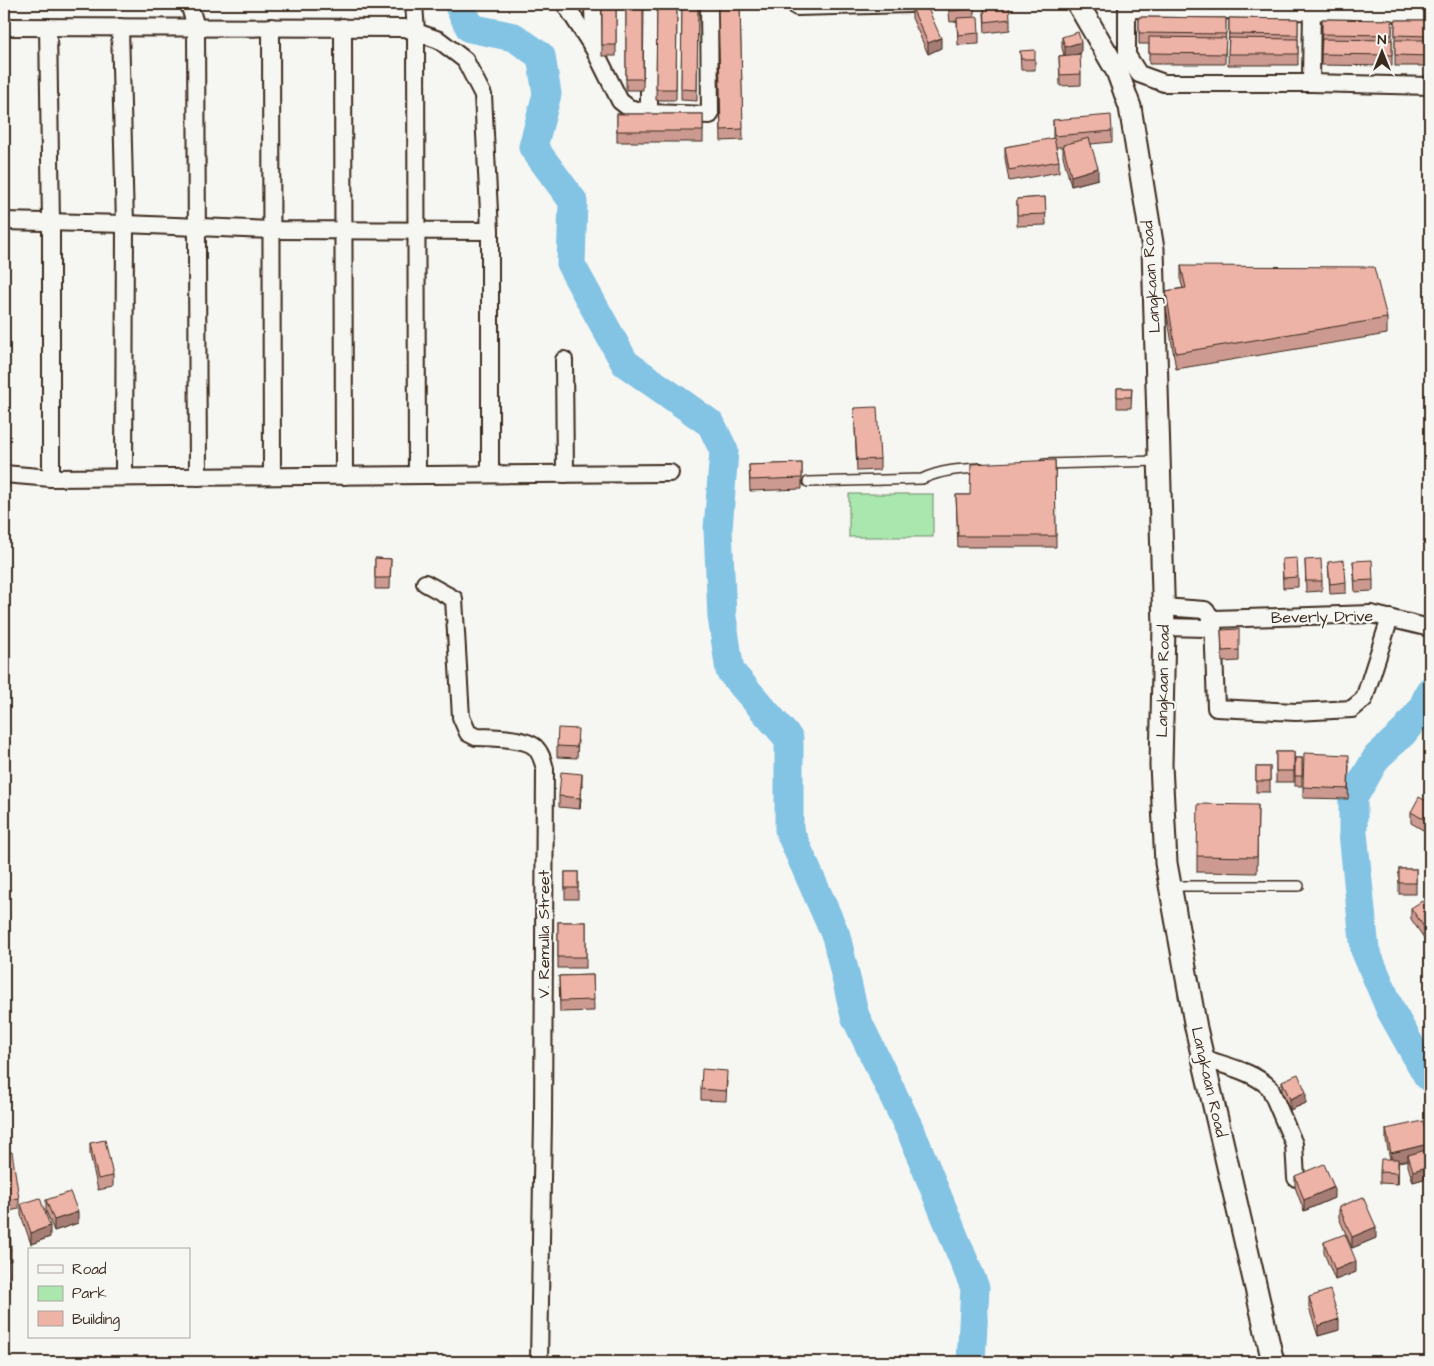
<svg xmlns="http://www.w3.org/2000/svg" width="1434" height="1366" font-family="'Architects Daughter',sans-serif">
<style>
.green{fill:#a9e7ae;stroke:#728866}
.lines{fill:none;stroke-linecap:round;stroke-linejoin:round}
.river{stroke:#83c3e4;stroke-width:29}
.service-casing{stroke:#3b2a1e;stroke-width:12}
.minor-casing{stroke:#3b2a1e;stroke-width:20}
.tertiary-casing{stroke:#3b2a1e;stroke-width:25}
.service{stroke:#f6f6f2;stroke-width:9}
.minor{stroke:#f6f6f2;stroke-width:16}
.tertiary{stroke:#f6f6f2;stroke-width:21}
.wall{fill:#cc9a90;stroke:#3b2a1e}
.shaded-wall{fill:#a67d75;stroke:#3b2a1e}
.building{fill:#edb3a7;stroke:#3b2a1e}
.labels{text-anchor:middle;dominant-baseline:central;stroke-width:4.5;stroke-linejoin:round;paint-order:stroke}
.street-label{font-size:16px;fill:#3b2a1e;stroke:#f6f6f2}
</style>
<rect width="100%" height="100%" fill="#f6f6f2"/>
<filter id="ink" filterUnits="userSpaceOnUse"><feTurbulence type="fractalNoise" baseFrequency=".02" numOctaves="2"/><feDisplacementMap in="SourceGraphic" scale="10" xChannelSelector="R" yChannelSelector="G"/><feConvolveMatrix kernelMatrix="1 2 1 2 8 2 1 2 1" color-interpolation-filters="sRGB"/></filter>
<g filter="url(#ink)">
<rect class="green" x="849" y="494" width="84" height="43"/>
<g class="lines">
<g class="river">
<polyline points="458,4 470,28 514,37 541,56 547,94 533,147 573,201 571,265 625,363 711,424 724,451 718,529 722,617 730,671 789,739 789,830 836,936 855,1016 912,1134 975,1288 971,1362"/>
<polyline points="1430,691 1422,709 1403,733 1377,757 1353,798 1353,833 1365,950 1391,1011 1427,1075 1430,1078"/>
</g>
<g class="service-casing">
<g id="service">
<polyline points="1044,464 1159,461"/>
<path d="M808 482 922 479C941 470 960 469 981 468"/>
<polyline points="1170,886 1299,886"/>
</g>
</g>
<g class="minor-casing">
<g id="minor">
<polyline points="189,4 196,27 198,477"/>
<polyline points="414,4 416,32 417,475"/>
<polyline points="565,4 594,49 620,101 629,108 649,113 710,115 709,4"/>
<polyline points="593,4 594,49"/>
<polyline points="649,4 649,113"/>
<polyline points="1127,4 1127,55 1139,74 1164,83 1311,83 1430,86"/>
<polyline points="797,7 910,4"/>
<polyline points="1127,9 1430,13"/>
<polyline points="4,27 405,28 439,40 465,60 483,95 490,231 490,474"/>
<polyline points="48,27 51,222 51,478"/>
<polyline points="120,27 125,224 124,477"/>
<polyline points="271,27 272,476"/>
<polyline points="343,27 344,476"/>
<polyline points="1311,83 1312,4"/>
<polyline points="4,221 125,224 271,230 490,231"/>
<polyline points="564,360 565,474"/>
<polyline points="4,474 51,478 670,473"/>
<path d="M425 583 454 599 461 717 468 733 476 737C489 737 525 738 535 747 541 753 543 761 545 769L543 1119 539 1362"/>
<polyline points="1163,607 1205,610 1213,619"/>
<polyline points="1213,619 1216,708 1296,712 1352,709 1364,699 1390,618"/>
<polyline points="1213,619 1371,614 1430,628"/>
<polyline points="1164,627 1206,628 1213,619"/>
<path d="M1203 1058C1225 1066 1253 1071 1270 1088L1294 1144 1296 1178"/>
</g>
</g>
<g class="tertiary-casing">
<polyline id="tertiary" points="1078,4 1117,71 1130,107 1153,249 1164,627 1161,765 1166,863 1196,1028 1273,1362"/>
</g>
<use href="#service" class="service"/>
<use href="#minor" class="minor"/>
<use href="#tertiary" class="tertiary"/>
</g>
<g class="wall">
<rect x="602" y="4" width="14" height="52"/>
<polygon points="626,4 644,4 643,90 626,90"/>
<polygon points="657,4 677,4 676,100 656,100"/>
<polygon points="682,4 698,4 697,101 681,100"/>
<polygon points="718,4 740,4 743,140 721,141"/>
<polygon points="793,4 819,4 793,5"/>
<polygon points="948,4 974,4 974,17 979,33 979,44 958,45 957,21 950,22"/>
<polygon points="984,4 1010,19 1010,30 985,33 984,14"/>
<polygon points="912,8 941,48 928,54 912,18"/>
<polygon points="1139,17 1226,18 1225,64 1149,64 1149,44 1139,44"/>
<polygon points="1229,18 1298,19 1298,65 1228,65"/>
<polygon points="1322,19 1392,20 1392,66 1321,65"/>
<rect x="1395" y="20" width="35" height="46"/>
<polygon points="1062,37 1081,53 1076,54 1081,74 1081,85 1060,86 1059,56 1064,55 1062,48"/>
<polygon points="1020,51 1035,59 1035,70 1021,70"/>
<rect x="617" y="114" width="86" height="28"/>
<polygon points="1053,120 1112,131 1112,142 1091,144 1098,179 1071,186 1063,156 1063,147 1056,147 1059,161 1059,172 1009,181 1005,158 1005,147 1053,139"/>
<polygon points="1045,197 1046,225 1017,226 1017,199"/>
<polygon points="1181,266 1387,318 1387,334 1176,369 1166,307 1166,291 1183,288 1181,282"/>
<polygon points="1117,388 1132,388 1131,408 1117,408"/>
<polygon points="854,408 880,459 880,470 857,471"/>
<polygon points="1055,460 1056,547 958,547 956,495 970,495"/>
<polygon points="802,463 802,489 750,491 749,465"/>
<polygon points="375,558 391,559 390,589 375,589"/>
<polygon points="1282,559 1298,577 1298,587 1283,588"/>
<polygon points="1305,560 1322,581 1322,591 1306,592"/>
<polygon points="1353,561 1373,580 1373,591 1355,592"/>
<polygon points="1328,562 1346,582 1346,593 1330,594"/>
<polygon points="1221,630 1239,650 1239,661 1222,662"/>
<polygon points="578,740 577,758 557,757 557,746"/>
<rect x="1276" y="752" width="18" height="30"/>
<rect x="1295" y="758" width="7" height="28"/>
<polygon points="1349,765 1348,799 1303,798 1303,787"/>
<rect x="1256" y="767" width="14" height="25"/>
<polygon points="582,785 580,809 559,807 559,796"/>
<polygon points="1430,803 1430,834 1411,823 1411,812"/>
<polygon points="1258,805 1257,873 1197,872 1197,856"/>
<rect x="1399" y="869" width="17" height="25"/>
<rect x="565" y="872" width="13" height="27"/>
<polygon points="1411,908 1430,914 1426,941 1411,919"/>
<rect x="558" y="922" width="28" height="46"/>
<polygon points="593,975 594,1011 560,1012 559,976"/>
<polygon points="727,1081 726,1101 701,1100 701,1089"/>
<polygon points="1282,1081 1306,1103 1290,1110 1282,1092"/>
<polygon points="1386,1129 1428,1150 1430,1149 1430,1177 1413,1182 1408,1166 1408,1160 1398,1162 1398,1184 1380,1183 1380,1172 1390,1159 1386,1140"/>
<polygon points="5,1136 5,1153 19,1198 19,1209 4,1212 4,1137"/>
<polygon points="90,1143 113,1176 113,1187 98,1190 90,1154"/>
<polygon points="1295,1176 1334,1198 1304,1211 1295,1187"/>
<polygon points="46,1200 78,1223 54,1231 46,1211"/>
<polygon points="21,1204 50,1237 31,1244 21,1215"/>
<polygon points="1339,1207 1376,1238 1352,1248 1339,1218"/>
<polygon points="4,1225 11,1250 11,1261 8,1261 9,1286 4,1286"/>
<polygon points="1324,1242 1356,1272 1335,1280 1324,1253"/>
<polygon points="1309,1297 1339,1330 1318,1336 1309,1308"/>
</g>
<g class="shaded-wall">
<polygon points="941,38 941,48 928,54 928,43"/>
<polygon points="1081,42 1081,53 1065,58 1065,47"/>
<polygon points="1098,168 1098,179 1071,186 1071,176"/>
<polygon points="582,774 582,785 580,809 580,798"/>
<polygon points="1430,927 1430,938 1426,941 1426,930"/>
<polygon points="1306,1092 1306,1103 1290,1110 1290,1099"/>
<polygon points="1428,1144 1428,1155 1408,1155 1408,1160 1398,1162 1398,1184 1398,1162 1391,1164 1391,1153"/>
<polygon points="1430,1166 1430,1177 1413,1182 1413,1171"/>
<polygon points="1334,1187 1334,1198 1304,1211 1304,1200"/>
<polygon points="78,1212 78,1223 54,1231 54,1220"/>
<polygon points="50,1226 50,1237 31,1244 31,1233"/>
<polygon points="1376,1227 1376,1238 1352,1248 1352,1237"/>
<polygon points="1356,1261 1356,1272 1335,1280 1335,1270"/>
<polygon points="1339,1319 1339,1330 1318,1336 1318,1326"/>
</g>
<g class="building">
<rect x="602" y="4" width="14" height="41"/>
<rect x="626" y="4" width="17" height="75"/>
<polygon points="657,4 677,4 676,89 656,89"/>
<polygon points="682,4 698,4 697,90 681,89"/>
<polygon points="718,4 740,4 743,129 721,130"/>
<polygon points="920,4 926,4 941,38 928,43 912,8"/>
<polygon points="949,4 974,4 974,9 950,11"/>
<polygon points="984,4 1009,4 1010,19 985,22"/>
<polygon points="978,17 979,33 958,35 957,18"/>
<polygon points="1139,17 1226,18 1226,34 1139,33"/>
<polygon points="1229,18 1298,19 1298,35 1229,34"/>
<polygon points="1322,19 1392,20 1392,35 1322,34"/>
<polygon points="1395,20 1430,20 1430,36 1395,35"/>
<polygon points="1078,32 1081,42 1065,47 1062,37"/>
<polygon points="1149,37 1226,38 1225,54 1149,53"/>
<polygon points="1229,38 1298,39 1298,54 1228,54"/>
<polygon points="1322,39 1392,40 1392,55 1321,54"/>
<polygon points="1395,40 1430,40 1430,56 1395,55"/>
<polygon points="1035,50 1035,59 1021,59 1020,51"/>
<polygon points="1080,54 1081,74 1060,75 1059,56"/>
<rect x="617" y="114" width="86" height="17"/>
<polygon points="1111,115 1112,131 1054,136 1053,120"/>
<polygon points="1054,138 1059,161 1009,170 1005,147"/>
<polygon points="1089,138 1098,168 1071,176 1063,145"/>
<polygon points="1045,197 1046,214 1017,215 1017,199"/>
<polygon points="1181,266 1374,267 1387,318 1176,353 1166,291 1186,288"/>
<polygon points="1117,388 1132,388 1131,397 1117,397"/>
<polygon points="877,407 880,459 857,460 854,408"/>
<polygon points="1055,460 1056,536 958,536 956,495 970,495 971,464"/>
<polygon points="802,463 802,478 750,480 749,465"/>
<polygon points="375,558 391,559 390,578 375,578"/>
<polygon points="1297,558 1298,577 1283,578 1282,559"/>
<polygon points="1321,559 1322,581 1306,581 1305,560"/>
<polygon points="1344,560 1346,582 1330,584 1328,562"/>
<polygon points="1372,560 1373,580 1355,581 1353,561"/>
<polygon points="1239,629 1239,650 1222,651 1221,630"/>
<polygon points="558,728 578,729 577,747 557,746"/>
<rect x="1276" y="752" width="18" height="19"/>
<polygon points="1304,753 1349,755 1348,789 1303,787"/>
<rect x="1295" y="758" width="7" height="18"/>
<rect x="1256" y="767" width="14" height="14"/>
<polygon points="561,772 582,774 580,798 559,796"/>
<polygon points="1419,797 1430,803 1430,823 1411,812"/>
<polygon points="1198,804 1258,805 1257,857 1197,856"/>
<rect x="1399" y="869" width="17" height="14"/>
<rect x="565" y="872" width="13" height="16"/>
<polygon points="1422,901 1430,914 1430,927 1426,930 1411,908"/>
<rect x="558" y="922" width="28" height="35"/>
<polygon points="593,975 594,1000 560,1001 559,976"/>
<polygon points="702,1069 727,1071 726,1091 701,1089"/>
<polygon points="1298,1074 1306,1092 1290,1099 1282,1081"/>
<polygon points="1423,1121 1428,1144 1391,1153 1386,1129"/>
<polygon points="5,1136 5,1148 4,1148 4,1137"/>
<polygon points="105,1140 113,1176 98,1179 90,1143"/>
<polygon points="1430,1149 1430,1166 1413,1171 1408,1155"/>
<polygon points="12,1152 19,1198 4,1201 4,1153"/>
<polygon points="1381,1159 1398,1159 1398,1173 1380,1172"/>
<polygon points="1324,1164 1334,1187 1304,1200 1295,1176"/>
<polygon points="70,1192 78,1212 54,1220 46,1200"/>
<polygon points="1363,1197 1376,1227 1352,1237 1339,1207"/>
<polygon points="40,1198 50,1226 31,1233 21,1204"/>
<polygon points="4,1225 10,1225 11,1250 4,1251"/>
<polygon points="1345,1234 1356,1261 1335,1270 1324,1242"/>
<polygon points="4,1259 8,1259 9,1275 4,1275"/>
<polygon points="1330,1290 1339,1319 1318,1326 1309,1297"/>
<polygon points="791,1356 791,1362 748,1362 748,1357"/>
</g>
</g>
<g class="labels">
<g class="street-label">
<text transform="translate(1151 277) rotate(-94)">Langkaan Road</text>
<text transform="translate(1322 617) rotate(-1)">Beverly Drive</text>
<text transform="translate(1163 681) rotate(-89)">Langkaan Road</text>
<text transform="translate(544 934) rotate(-90)">V. Remulla Street</text>
<text transform="translate(1209 1082) rotate(77)">Langkaan Road</text>
</g>
</g>
<rect width="1434" height="1366" fill="none" stroke="#f6f6f2" stroke-width="20"/>
<rect x="10" y="10" width="1414" height="1346" fill="none" stroke="#3b2a1e" stroke-width="2" filter="url(#ink)"/>
<rect x="28" y="1248" width="162" height="90" fill="#f6f6f2" stroke="#aba49d"/>
<rect x="38" y="1265" width="25" height="8" fill="#f6f6f2" stroke="#aba49d"/>
<text x="72" y="1274" font-size="15" fill="#3b2a1e">Road</text>
<rect x="38" y="1286" width="25" height="15" fill="#a9e7ae" stroke="#aba49d"/>
<text x="72" y="1298" font-size="15" fill="#3b2a1e">Park</text>
<rect x="38" y="1311" width="25" height="15" fill="#edb3a7" stroke="#aba49d"/>
<text x="72" y="1324" font-size="15" fill="#3b2a1e">Building</text>
<g transform="translate(1382 52)" stroke="#f6f6f2" stroke-width="4" paint-order="stroke">
<path d="M0-4L9 19L0 12L-9 19Z" fill="#3b2a1e"/>
<text y="-8" font-size="14" font-weight="bold" text-anchor="middle" fill="#3b2a1e">N</text>
</g>
</svg>
